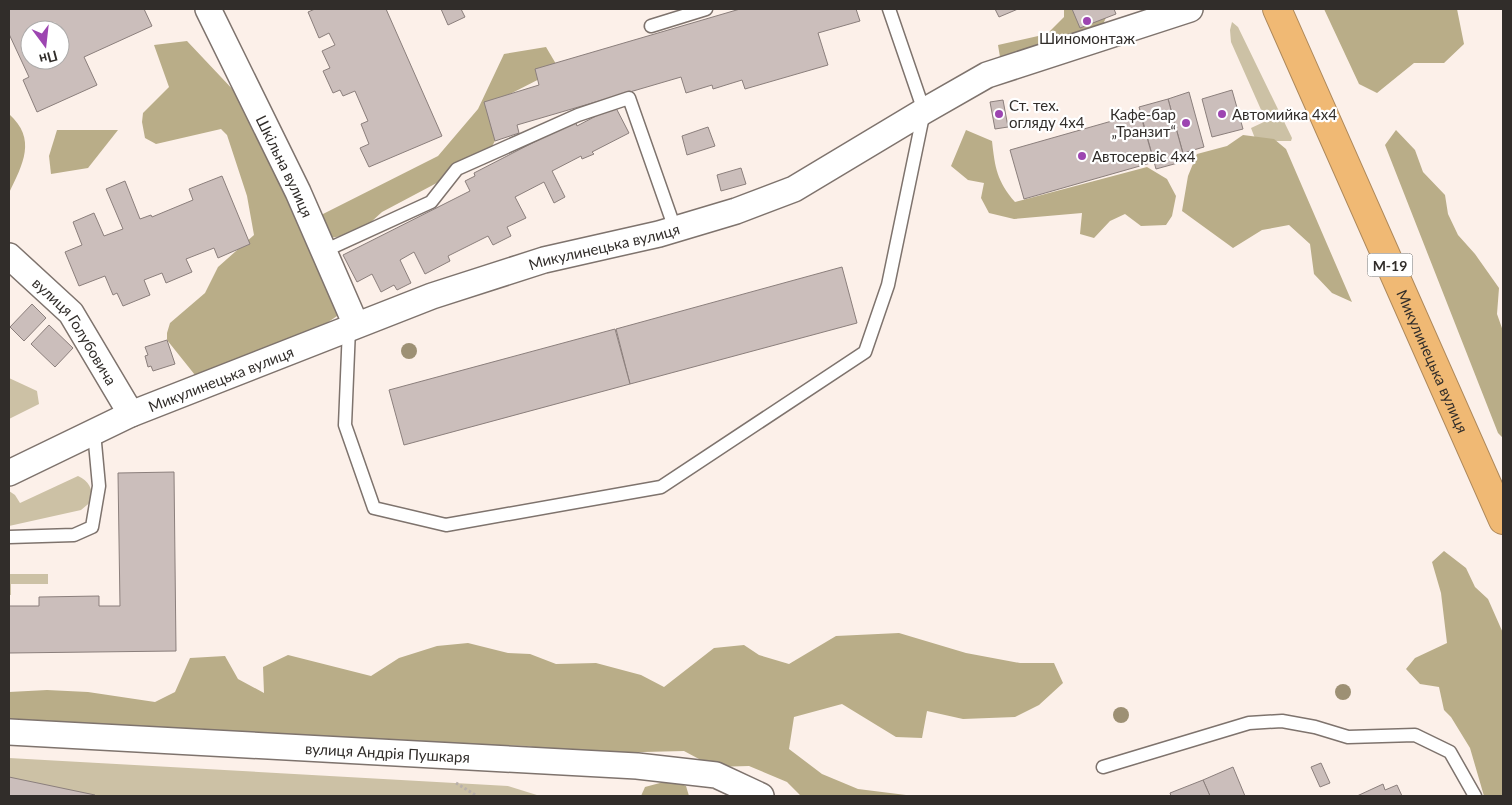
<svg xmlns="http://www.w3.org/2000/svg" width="1512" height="805" font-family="Lato,sans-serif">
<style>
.green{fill:#ccc1a5}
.forest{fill:#b9ad88}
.building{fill:#cbbebb;stroke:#8b7f7c;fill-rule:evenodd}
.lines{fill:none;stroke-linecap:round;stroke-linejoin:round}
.lane-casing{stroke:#7e736d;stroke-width:15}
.street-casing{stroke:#7e736d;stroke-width:28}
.highway-casing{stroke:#ad885a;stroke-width:30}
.path{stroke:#b9b0aa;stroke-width:3;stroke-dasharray:2.5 2.5;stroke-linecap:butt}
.lane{stroke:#fff;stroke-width:12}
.street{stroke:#fff;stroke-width:25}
.highway{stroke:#f0b974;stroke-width:28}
.tree{fill:#9d9074}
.poi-dot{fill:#9d45b1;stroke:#fff;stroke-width:2}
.labels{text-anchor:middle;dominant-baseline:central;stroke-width:4.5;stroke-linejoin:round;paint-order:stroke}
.shield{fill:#fff;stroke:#6f6c6a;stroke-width:1}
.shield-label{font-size:14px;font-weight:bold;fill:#312d2a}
.poi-label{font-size:15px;fill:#312d2a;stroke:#fff;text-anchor:start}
.street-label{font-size:15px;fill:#312d2a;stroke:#fff}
</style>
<rect width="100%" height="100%" fill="#fcf0e9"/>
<g class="green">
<polygon points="1232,22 1238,27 1292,138 1291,141 1256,141 1251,128 1266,121 1231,42 1230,30"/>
<polygon points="9,378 37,391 39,404 9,419"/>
<path d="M78 476C89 481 92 488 93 500L81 510 9 526V491L15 495 20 503Z"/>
<polygon points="9,574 48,574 48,584 11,584 11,595 9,595"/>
<polygon points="9,758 508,786 540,796 9,796"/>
</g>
<g class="forest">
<polygon points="1064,9 1110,9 1104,22 1100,44 1044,66 1000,57 998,45 1047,34 1064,17"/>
<polygon points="1324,9 1457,9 1464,44 1444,63 1414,63 1377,93 1359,84"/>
<polygon points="187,41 254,112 343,312 312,333 195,375 167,340 167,333 170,323 205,293 218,267 254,235 247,196 227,135 221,129 156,144 145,138 142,122 143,113 169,87 154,45"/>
<polygon points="546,47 559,69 510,94 501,103 495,141 488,153 482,159 382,212 359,233 319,240 321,215 438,156 478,109 504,54"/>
<path d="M9 114C37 139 23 164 9 193Z"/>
<polygon points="57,130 118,130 88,168 51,174 49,156"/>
<path d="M966 130 992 141C995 168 997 181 1015 202L1147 167 1167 179 1176 196 1172 216 1166 225 1141 226 1125 214 1110 221 1094 238 1080 234 1082 213 1014 219 989 213 981 198 984 183 968 180 951 166Z"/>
<polygon points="1396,130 1415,150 1423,172 1445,195 1448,214 1458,235 1475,254 1499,288 1497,314 1503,331 1503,438 1498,433 1385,145"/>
<polygon points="1243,135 1274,139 1286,149 1352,302 1332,293 1314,274 1310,244 1289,225 1262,230 1233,248 1182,211 1188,176 1197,154 1227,146"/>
<polygon points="1444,551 1466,568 1475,587 1488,599 1503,633 1503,796 1484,796 1470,748 1451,717 1444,710 1439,687 1420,684 1406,669 1415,658 1447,643 1441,593 1432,562"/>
<polygon points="899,633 966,653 1020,663 1054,663 1063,683 1039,705 1015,717 963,719 927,711 922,738 896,737 842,704 794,717 789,749 822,774 858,789 914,796 801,796 787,782 749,766 714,767 684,751 562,754 528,746 442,744 9,725 9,692 47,690 88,692 155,702 175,692 190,658 225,656 238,679 264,693 263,667 288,655 371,676 399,658 437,646 468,643 508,653 530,654 556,664 596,663 641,675 664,687 714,648 744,645 759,655 789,664 836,636"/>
<polygon points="671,780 686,786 689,796 641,796 645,787"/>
</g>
<g class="building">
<path d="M9 9H144L152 26 84 57 97 85 37 112 23 80 29 77 9 34ZM30 30H60V60H30Z"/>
<polygon points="315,9 386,9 442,136 369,167 360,148 369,144 361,124 368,121 355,91 343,96 340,90 333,93 323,71 330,68 322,51 335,45 329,33 319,38 308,12"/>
<polygon points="441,9 461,9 465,17 448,25"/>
<polygon points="740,9 856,9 860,21 818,33 828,65 745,89 742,80 713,89 712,85 686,93 681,77 517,125 519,133 495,141 484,102 539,85 535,69"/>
<polygon points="995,9 1018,9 999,17"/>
<polygon points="1072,9 1114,9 1116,14 1080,28"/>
<polygon points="1232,90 1243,129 1212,137 1202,99"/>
<polygon points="1189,92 1204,147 1183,153 1168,99"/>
<polygon points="1168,99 1185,161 1156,169 1139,107"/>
<polygon points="1003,100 1008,127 995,129 990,102"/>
<polygon points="615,106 629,133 592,152 594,154 582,159 581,156 552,171 565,197 554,203 544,182 515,197 526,218 507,227 511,236 493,245 488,236 448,256 450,261 425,274 414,252 400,260 411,283 397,290 394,285 381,292 372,274 357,282 343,255 470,191 465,181 475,176 474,173 575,121 577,126"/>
<polygon points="1140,113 1154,162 1024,199 1010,150"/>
<polygon points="708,127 715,146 687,155 682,136"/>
<polygon points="741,168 746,184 721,191 717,175"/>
<polygon points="222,176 250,244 218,258 214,248 186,259 192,272 166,283 162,273 144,280 150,295 123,306 117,293 113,295 105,276 79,286 65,252 82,245 73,222 94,213 104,236 123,229 106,189 125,181 140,219 151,215 152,217 193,200 189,189"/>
<polygon points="842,267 857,323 630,384 616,329"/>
<polygon points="32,304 46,318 24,341 10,327"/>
<polygon points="49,325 73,348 55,367 31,344"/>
<polygon points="615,329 630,384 404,445 389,390"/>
<polygon points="167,340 175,364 153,371 151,366 148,367 145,356 148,355 145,347"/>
<polygon points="174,472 176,651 9,653 9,606 39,606 39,597 99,596 99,606 120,606 118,473"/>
<polygon points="1321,763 1330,783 1320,787 1311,767"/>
<polygon points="1233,767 1245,796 1210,796 1203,780"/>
<polygon points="9,777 95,795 94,796 9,796"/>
<polygon points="1203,780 1210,796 1171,796 1170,793"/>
<polygon points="1383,784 1385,790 1397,785 1402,796 1357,796"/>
</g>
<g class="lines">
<g class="lane-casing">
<g id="lane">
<polyline points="651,26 706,9"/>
<polyline points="324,251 431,202 457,169 578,115 629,98 675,229"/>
<polyline points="349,328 345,425 374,508 446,525 661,487 865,352 888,285 924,111 889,9"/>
<polyline points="9,537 74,535 92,527 99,486 94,432"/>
<polyline points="1103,767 1249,723 1282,721 1315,727 1348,737 1415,735 1450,752 1475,796"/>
</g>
</g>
<g class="street-casing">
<g id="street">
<path id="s1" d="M208 9 298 192 356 325"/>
<path id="s2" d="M9 256 71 313 131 414"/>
<path id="s3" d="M9 473 131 414 432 296 544 260 659 234 736 211 794 189 924 111 987 75 1190 9"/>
<path id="s4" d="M9 732 637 766 716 775 761 796"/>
</g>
</g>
<g class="highway-casing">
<g id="highway">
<path id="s5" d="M1277 9 1503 520"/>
</g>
</g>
<polyline class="path" points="456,783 477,796"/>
<use href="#lane" class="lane"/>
<use href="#street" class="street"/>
<use href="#highway" class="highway"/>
</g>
<g class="tree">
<circle cx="409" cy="351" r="8"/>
<circle cx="1343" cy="692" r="8"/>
<circle cx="1121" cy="715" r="8"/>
</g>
<g class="poi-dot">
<circle cx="1087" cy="21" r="5"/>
<circle cx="999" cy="114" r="5"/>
<circle cx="1222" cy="114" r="5"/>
<circle cx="1186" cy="123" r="5"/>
<circle cx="1082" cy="156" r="5"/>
</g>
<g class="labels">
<rect class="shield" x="1367.5" y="253.5" width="45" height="23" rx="4"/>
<g class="shield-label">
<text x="1390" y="265">М-19</text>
</g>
<g class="poi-label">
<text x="1087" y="38" text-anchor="middle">Шиномонтаж</text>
<text x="1009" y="105">Ст. тех.<tspan x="1009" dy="17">огляду 4х4</tspan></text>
<text x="1176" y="114" text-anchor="end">Кафе-бар<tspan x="1176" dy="17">„Транзит“</tspan></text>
<text x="1232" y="114">Автомийка 4х4</text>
<text x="1092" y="156">Автосервіс 4х4</text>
</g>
<g class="street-label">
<text stroke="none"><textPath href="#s1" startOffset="175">Шкільна вулиця</textPath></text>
<text stroke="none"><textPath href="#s3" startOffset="638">Микулинецька вулиця</textPath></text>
<text stroke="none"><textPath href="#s2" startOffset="101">вулиця Голубовича</textPath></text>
<text stroke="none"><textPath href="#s5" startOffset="385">Микулинецька вулиця</textPath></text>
<text stroke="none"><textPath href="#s3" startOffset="232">Микулинецька вулиця</textPath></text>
<text stroke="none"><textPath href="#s4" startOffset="379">вулиця Андрія Пушкаря</textPath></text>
</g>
</g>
<rect width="1512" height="805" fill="none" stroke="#312d2a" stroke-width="20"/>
<g transform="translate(45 45) rotate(165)"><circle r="24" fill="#ffffff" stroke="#adabaa"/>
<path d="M0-4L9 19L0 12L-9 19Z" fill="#9d45b1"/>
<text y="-8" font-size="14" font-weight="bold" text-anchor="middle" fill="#312d2a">Пн</text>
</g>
</svg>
